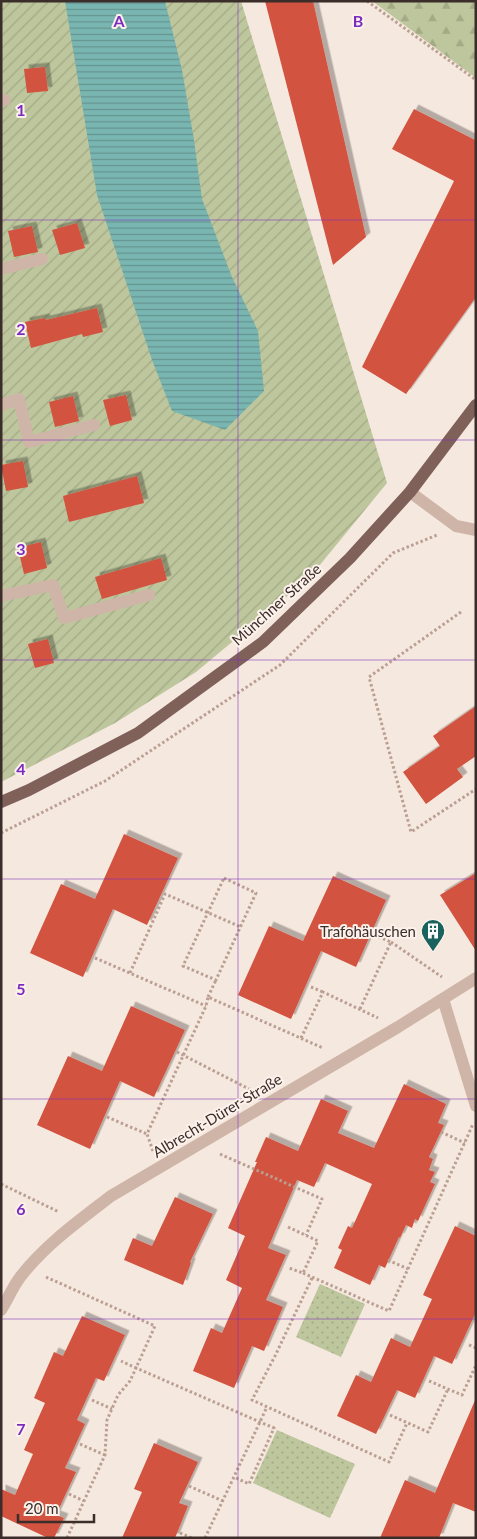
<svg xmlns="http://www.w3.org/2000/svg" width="477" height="1539" font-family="Lato,sans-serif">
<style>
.grass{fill:url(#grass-dots)}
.forest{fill:url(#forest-firs)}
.garden{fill:url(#garden-furrows)}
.water{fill:url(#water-rules)}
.building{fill:#d2523f;filter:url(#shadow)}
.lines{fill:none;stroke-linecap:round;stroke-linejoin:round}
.path{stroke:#bb9f92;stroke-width:3;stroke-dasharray:2.5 2.5;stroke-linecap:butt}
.minor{stroke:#cfb5a8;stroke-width:12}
.major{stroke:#7f6159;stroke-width:12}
.grid{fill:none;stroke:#7b2cbf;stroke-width:1;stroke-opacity:0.55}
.labels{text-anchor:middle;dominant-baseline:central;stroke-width:4;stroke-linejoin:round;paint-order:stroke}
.street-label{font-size:15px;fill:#3b2d29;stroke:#fcf2eb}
.poi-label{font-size:15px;fill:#3b2d29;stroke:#fcf2eb;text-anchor:end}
.grid-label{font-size:16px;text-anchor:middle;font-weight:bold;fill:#7b2cbf;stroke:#fcf2eb;stroke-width:4;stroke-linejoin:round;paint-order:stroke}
</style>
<defs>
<pattern id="grass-dots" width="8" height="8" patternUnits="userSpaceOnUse" patternTransform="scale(1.25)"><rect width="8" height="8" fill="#bdc69c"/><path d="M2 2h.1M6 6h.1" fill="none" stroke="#a3aa86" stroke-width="1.8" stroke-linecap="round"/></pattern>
<pattern id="forest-firs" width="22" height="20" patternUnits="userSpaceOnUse" patternTransform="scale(1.25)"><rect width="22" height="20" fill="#bdc69c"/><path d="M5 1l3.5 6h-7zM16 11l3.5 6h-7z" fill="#a3aa86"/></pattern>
<pattern id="garden-furrows" width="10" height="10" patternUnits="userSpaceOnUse" patternTransform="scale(1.25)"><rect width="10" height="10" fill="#bdc69c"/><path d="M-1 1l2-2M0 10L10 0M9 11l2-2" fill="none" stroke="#a3aa86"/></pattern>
<pattern id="water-rules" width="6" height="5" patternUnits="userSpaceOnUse" patternTransform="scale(1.25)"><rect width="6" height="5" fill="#7ab6b1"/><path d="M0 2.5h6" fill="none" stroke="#659490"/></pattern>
<filter id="shadow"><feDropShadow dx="4.5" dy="-4.5" stdDeviation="0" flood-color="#0004"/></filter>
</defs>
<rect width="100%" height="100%" fill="#f5e8de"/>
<g class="grass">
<polygon points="320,1284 365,1304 341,1357 296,1337"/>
<polygon points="277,1430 355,1464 330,1518 253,1483"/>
</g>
<polygon class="forest" points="372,1 476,1 476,78"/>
<polygon class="garden" points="1,1 241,1 387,483 310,577 196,672 115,723 1,782"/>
<polygon class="water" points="65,1 165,1 182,70 194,140 202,199 232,277 258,331 264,391 225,430 172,411 152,360 97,195"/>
<g class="building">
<polygon points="265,1 313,1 366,237 333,265"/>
<polygon points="45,67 48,91 27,93 24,69"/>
<polygon points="414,109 475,140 476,137 476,297 406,394 362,367 454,181 392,149"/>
<polygon points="77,223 85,248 60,255 52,230"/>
<polygon points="32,226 38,252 14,257 8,231"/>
<polygon points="97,308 103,332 83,337 82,334 31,348 25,322 45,318 46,320"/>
<polygon points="126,395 132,420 110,426 103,400"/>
<polygon points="73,396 79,421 55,427 49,402"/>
<polygon points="23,461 28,487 6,491 1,465"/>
<polygon points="137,476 144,503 69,522 63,496"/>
<polygon points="41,542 47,568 24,574 18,548"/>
<polygon points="161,558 167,580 102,599 95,577"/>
<polygon points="48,639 54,663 35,668 28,644"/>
<polygon points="476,706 476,756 457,769 463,777 426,804 403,772 440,746 433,736"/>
<polygon points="124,834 178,858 147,925 113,909 83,977 30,953 61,884 95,899"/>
<polygon points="476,873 476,951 440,895"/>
<polygon points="333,876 386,900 356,967 321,951 291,1019 238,995 269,926 303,941"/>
<polygon points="131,1006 185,1030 154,1097 120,1081 90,1149 37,1125 68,1056 102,1071"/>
<polygon points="404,1084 446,1104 438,1123 444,1125 429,1157 433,1159 429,1170 435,1172 430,1182 435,1184 418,1221 415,1219 412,1228 406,1225 400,1238 399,1237 385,1268 379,1265 370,1285 334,1268 342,1250 338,1248 348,1226 352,1228 372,1184 325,1163 314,1187 297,1180 268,1248 286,1255 266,1300 283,1307 264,1351 252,1346 234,1388 193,1371 211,1328 222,1333 242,1288 226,1280 245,1236 228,1228 257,1162 255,1162 266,1137 298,1151 321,1099 348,1111 338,1133 374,1148"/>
<polygon points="175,1197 213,1214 190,1262 191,1263 183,1285 124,1260 133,1238 152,1246"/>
<polygon points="455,1226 476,1236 476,1312 452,1364 434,1356 415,1398 397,1390 376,1434 337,1416 356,1375 371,1382 391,1338 410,1347 432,1299 423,1295"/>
<polygon points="82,1316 125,1335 104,1381 96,1378 77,1420 85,1424 65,1468 76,1472 56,1515 64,1518 54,1538 48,1538 1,1516 1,1489 15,1495 33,1454 24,1450 45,1403 34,1398 54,1352 63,1356"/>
<polygon points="476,1398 476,1512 453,1503 439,1538 380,1538 405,1480 435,1493"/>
<polygon points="154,1443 198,1462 179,1503 188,1506 175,1538 122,1538 142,1492 134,1489"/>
</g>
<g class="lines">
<g class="path">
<polyline points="367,1 476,80"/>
<polyline points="461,612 369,677 411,832 476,789"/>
<polyline points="1,833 105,781 280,665 393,553 437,535"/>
<polygon points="224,878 256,893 216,980 183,966"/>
<polyline points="391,942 442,977"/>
<polyline points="95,958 206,1006"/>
<polyline points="130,973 165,894 241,927"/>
<polyline points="311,987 323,992"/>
<polyline points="208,997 216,980"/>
<polyline points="360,1009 391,942 374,935"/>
<polyline points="301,1038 323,992 378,1018"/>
<polyline points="177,1052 251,1090"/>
<polyline points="107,1117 147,1134"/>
<polyline points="441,1132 465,1143"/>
<polyline points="153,1151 147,1134 206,1006 208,997 323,1048"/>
<polyline points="220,1154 322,1199 306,1235"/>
<polyline points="1,1184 59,1212"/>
<polyline points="288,1227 318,1241 303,1273 289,1268"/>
<polyline points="388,1260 408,1269"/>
<polyline points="303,1273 389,1311 473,1124"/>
<polyline points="46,1277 155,1326 136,1368 121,1361"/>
<polyline points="312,1278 275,1356 252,1400 389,1462 407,1423"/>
<polyline points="469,1345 476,1348"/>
<polyline points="429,1381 462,1395 476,1365"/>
<polyline points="92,1400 112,1409"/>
<polyline points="390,1415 428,1432 448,1389"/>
<polyline points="80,1444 105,1455"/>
<polyline points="189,1486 223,1501"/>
<polyline points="69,1494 84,1501"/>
<polyline points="180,1533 192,1538"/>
<polyline points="67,1538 105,1455 107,1420 118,1395 130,1381 136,1368 274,1428 249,1484 234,1477"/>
<polyline points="205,1538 267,1407"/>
</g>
<g class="minor">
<polyline points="1,100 5,100"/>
<polyline points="1,269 42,259"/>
<polyline points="1,405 19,399 29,442 94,425"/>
<polyline points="410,492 456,526 476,530"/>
<polyline points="1,596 53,585 64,618 149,595"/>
<polyline points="443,999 476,1106"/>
<path d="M1 1310C8 1299 13 1286 21 1276 46 1244 80 1220 111 1196L398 1027 476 978"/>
</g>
<polyline class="major" points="1,802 29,790 138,733 263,642 350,558 410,492 476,405"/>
</g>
<path class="grid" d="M238 1V1538M1 220H476M1 440H476M1 660H476M1 879H476M1 1099H476M1 1319H476"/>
<defs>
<g id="building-pin" transform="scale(1.25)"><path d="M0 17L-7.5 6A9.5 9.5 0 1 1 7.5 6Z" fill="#19625e" stroke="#fcf2eb"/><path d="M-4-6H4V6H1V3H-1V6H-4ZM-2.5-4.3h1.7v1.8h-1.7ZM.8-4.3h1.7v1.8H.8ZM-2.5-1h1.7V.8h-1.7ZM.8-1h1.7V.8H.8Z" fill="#fff"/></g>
</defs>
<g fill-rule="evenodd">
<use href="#building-pin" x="433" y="931"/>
</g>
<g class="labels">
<g class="street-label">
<text transform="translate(276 604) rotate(-42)">Münchner Straße</text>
<text transform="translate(217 1115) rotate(-31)">Albrecht-Dürer-Straße</text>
</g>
<g class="poi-label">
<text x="416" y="931">Trafohäuschen</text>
</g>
</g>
<g class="grid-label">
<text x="119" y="27">A</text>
<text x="358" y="27">B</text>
<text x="21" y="116">1</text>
<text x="21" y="335">2</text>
<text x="21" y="555">3</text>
<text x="21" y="775">4</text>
<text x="21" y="995">5</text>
<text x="21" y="1215">6</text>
<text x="21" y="1435">7</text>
</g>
<rect width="477" height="1539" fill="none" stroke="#3b2d29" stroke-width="5"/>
<path d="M18 1514v8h76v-8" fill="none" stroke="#3b2d29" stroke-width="2.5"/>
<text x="25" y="1514" font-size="15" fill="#3b2d29" stroke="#fcf2eb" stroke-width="4" paint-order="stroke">20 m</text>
</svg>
